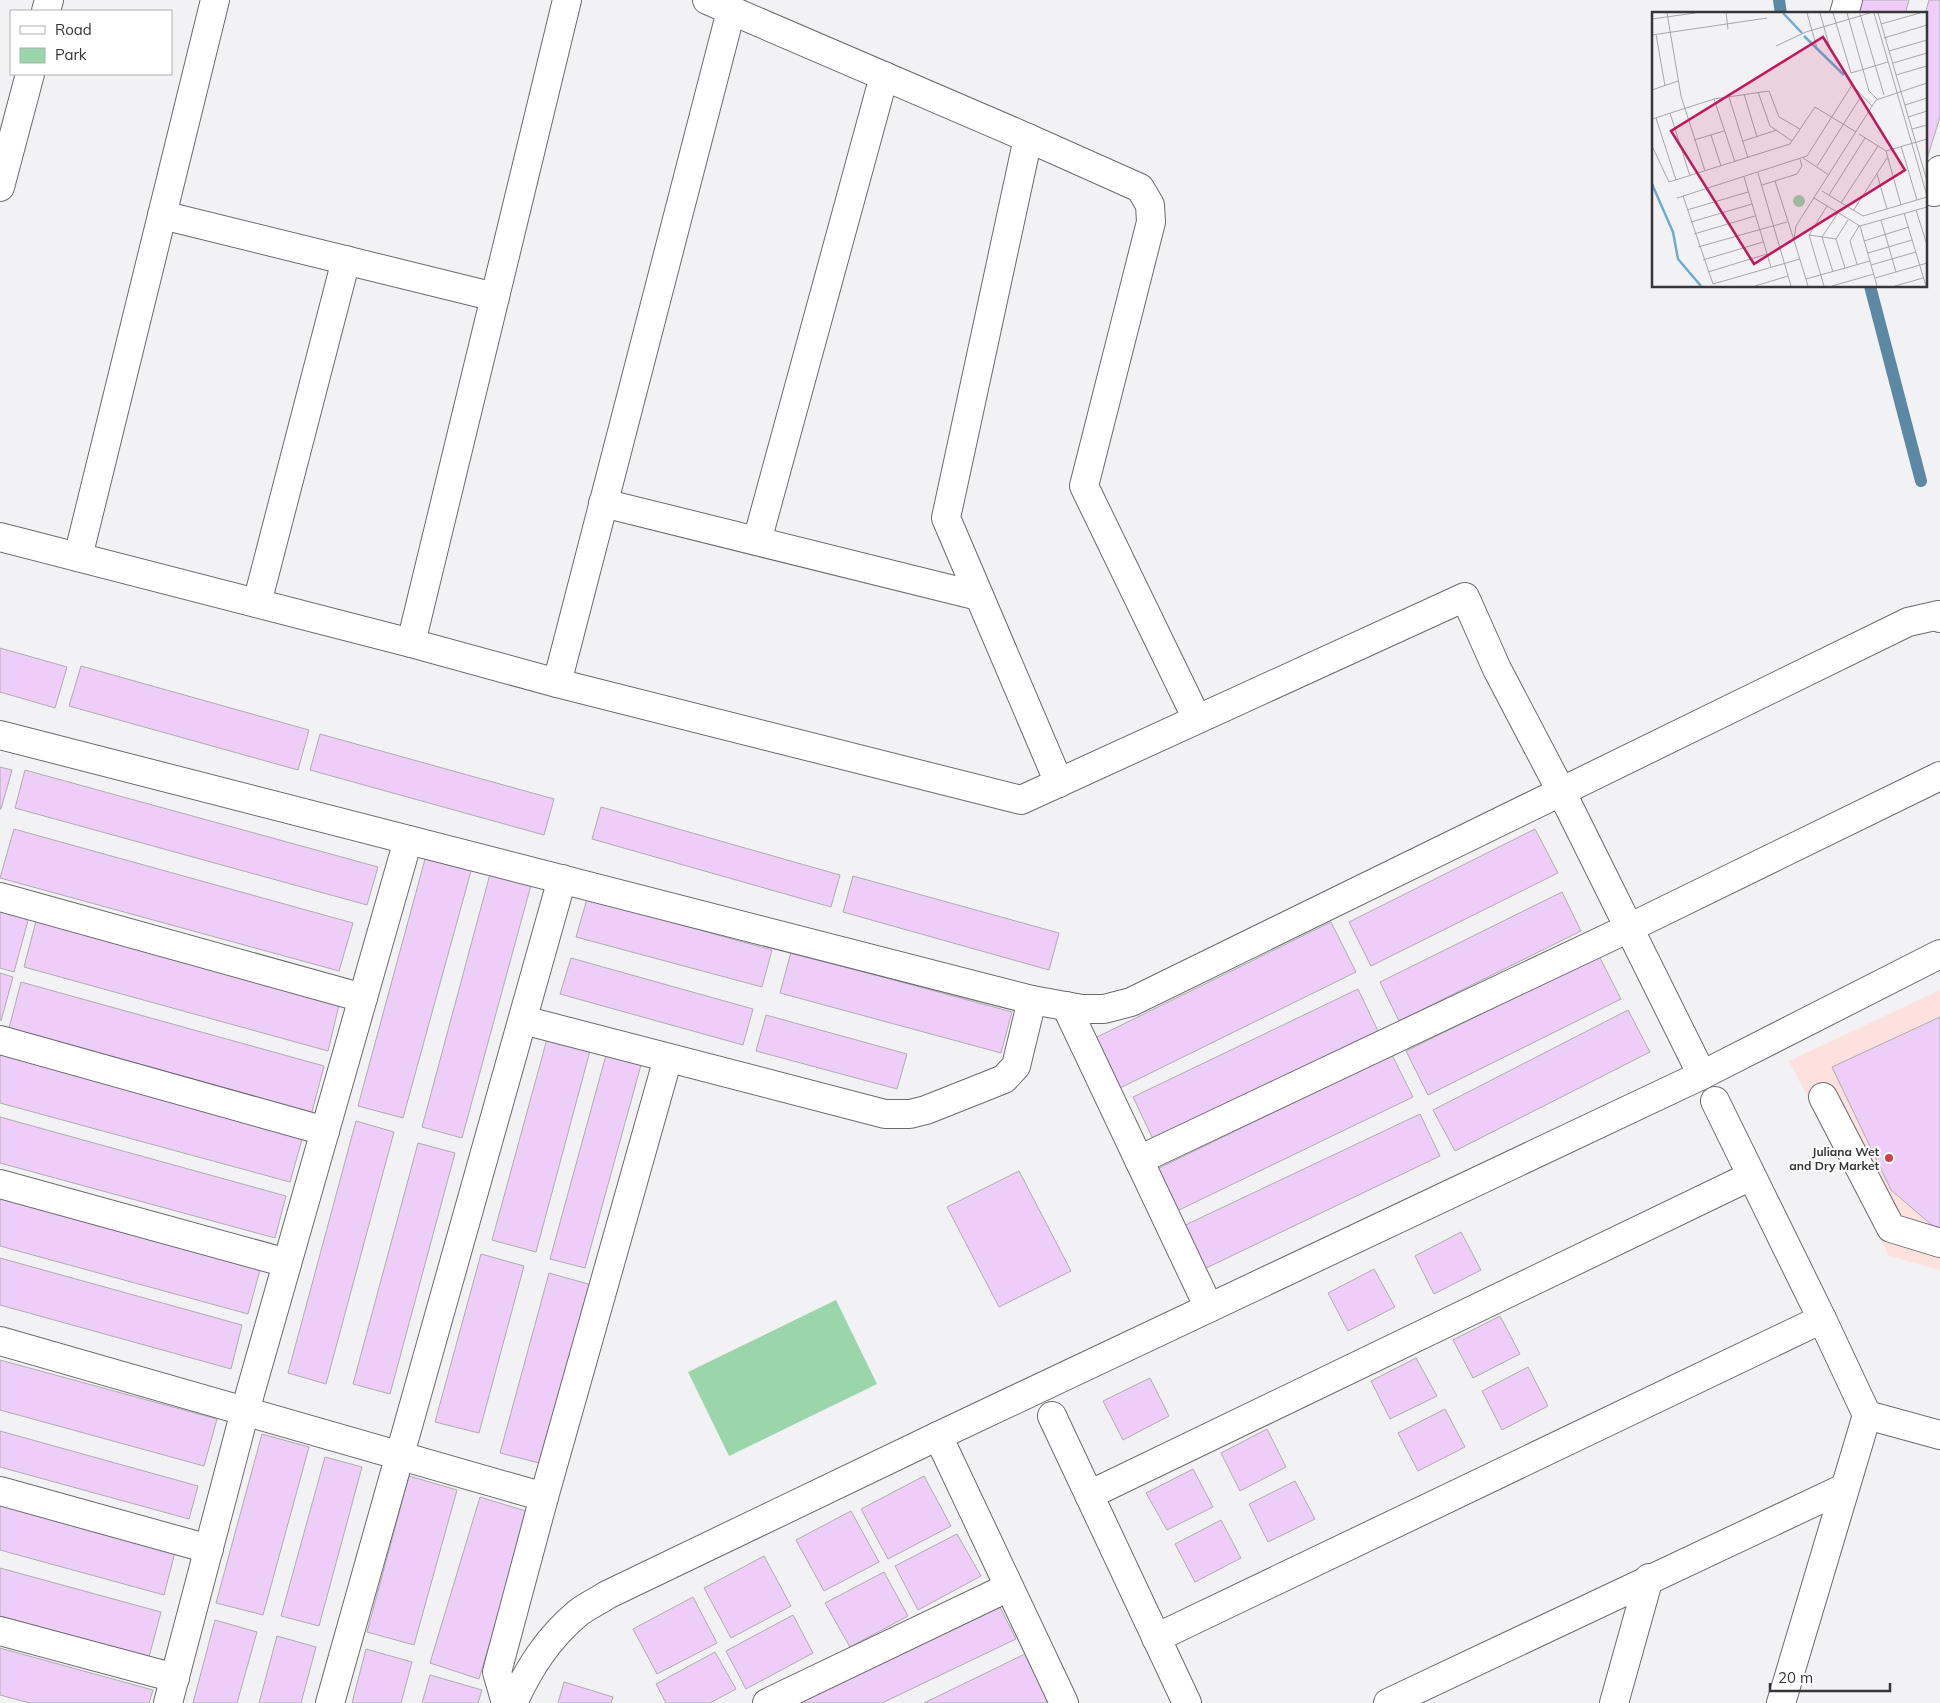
<svg xmlns="http://www.w3.org/2000/svg" width="1940" height="1703" font-family="Mulish,sans-serif">
<style>
.commercial{fill:#fce1df}
.green{fill:#9bd5aa}
.lines{fill:none;stroke-linecap:round;stroke-linejoin:round}
.stream{stroke:#5c88a4;stroke-width:12}
.building{fill:#eecef9;stroke:#aeacaf}
.minor-casing{stroke:#6b6b6e;stroke-width:30}
.minor{stroke:#fff;stroke-width:28}
.poi-dot{fill:#d0404c;stroke:#fff;stroke-width:2}
.labels{text-anchor:middle;dominant-baseline:central;stroke-width:4;stroke-linejoin:round;paint-order:stroke}
.poi-label{font-size:12px;font-weight:bold;fill:#363638;stroke:#fff;text-anchor:end}
.inset-river{fill:none;stroke:#6dabd2;stroke-width:2.5}
.inset-road{fill:none;stroke:#a7a7a9;stroke-width:1}
.view{fill:#c2185b;fill-opacity:0.15;stroke:#c2185b;stroke-width:2.5}
.inset-edge{fill:none;stroke:#363638;stroke-width:2.5}
</style>
<rect width="100%" height="100%" fill="#f2f2f5"/>
<polygon class="commercial" points="1940,990 1940,1270 1889,1256 1789,1061"/>
<polygon class="green" points="836,1300 877,1384 729,1456 688,1372"/>
<g class="lines">
<g class="stream">
<polyline points="1779,0 1781,14"/>
<polyline points="1870,286 1921,481"/>
</g>
</g>
<g class="building">
<polygon points="1861,0 1909,0 1905,14 1857,14"/>
<polygon points="1929,0 1940,0 1940,117 1926,162 1925,14"/>
<polygon points="0,648 67,667 55,708 0,692"/>
<polygon points="81,666 309,730 298,770 69,706"/>
<polygon points="320,734 554,799 544,835 310,770"/>
<polygon points="0,767 12,770 1,809 0,809"/>
<polygon points="25,770 378,867 367,905 15,808"/>
<polygon points="601,807 840,875 831,907 592,839"/>
<polygon points="14,829 353,923 339,971 0,878"/>
<polygon points="1535,829 1558,873 1371,966 1349,922"/>
<polygon points="425,859 471,871 403,1118 358,1106"/>
<polygon points="490,874 531,885 462,1138 422,1127"/>
<polygon points="853,876 1059,933 1049,970 843,912"/>
<polygon points="1562,892 1581,931 1399,1021 1380,982"/>
<polygon points="587,899 772,950 762,987 576,937"/>
<polygon points="0,909 29,917 14,972 0,968"/>
<polygon points="36,921 339,1005 328,1051 24,967"/>
<polygon points="1331,922 1356,972 1118,1089 1093,1039"/>
<polygon points="791,952 1012,1012 1001,1053 780,993"/>
<polygon points="1599,956 1621,999 1428,1095 1406,1051"/>
<polygon points="571,958 753,1009 743,1045 560,994"/>
<polygon points="0,973 13,977 1,1021 0,1020"/>
<polygon points="21,982 324,1066 312,1112 9,1028"/>
<polygon points="1358,989 1378,1031 1153,1139 1133,1097"/>
<polygon points="1628,1010 1650,1052 1455,1151 1433,1110"/>
<polygon points="766,1015 907,1054 897,1089 756,1051"/>
<polygon points="1940,1017 1940,1228 1933,1226 1891,1190 1832,1067"/>
<polygon points="547,1039 590,1051 536,1252 492,1240"/>
<polygon points="0,1052 303,1136 290,1182 0,1103"/>
<polygon points="606,1055 641,1065 585,1268 550,1259"/>
<polygon points="1392,1055 1413,1097 1177,1211 1157,1169"/>
<polygon points="1420,1114 1440,1156 1200,1271 1179,1228"/>
<polygon points="0,1117 286,1196 275,1238 0,1163"/>
<polygon points="356,1121 394,1132 326,1384 288,1373"/>
<polygon points="418,1143 455,1153 390,1394 353,1384"/>
<polygon points="1019,1171 1071,1271 999,1307 947,1207"/>
<polygon points="0,1199 260,1270 248,1314 0,1246"/>
<polygon points="1461,1232 1481,1270 1434,1294 1415,1256"/>
<polygon points="481,1254 524,1266 479,1433 435,1422"/>
<polygon points="0,1258 242,1325 231,1369 0,1305"/>
<polygon points="1374,1269 1395,1307 1348,1331 1328,1293"/>
<polygon points="549,1273 592,1285 543,1464 500,1453"/>
<polygon points="1500,1316 1520,1354 1473,1378 1453,1340"/>
<polygon points="1416,1358 1437,1396 1390,1419 1371,1381"/>
<polygon points="0,1360 217,1419 204,1466 0,1410"/>
<polygon points="1528,1367 1548,1406 1502,1430 1482,1391"/>
<polygon points="1150,1378 1169,1416 1123,1440 1103,1401"/>
<polygon points="1445,1409 1465,1447 1418,1471 1398,1433"/>
<polygon points="1267,1429 1286,1467 1240,1491 1221,1453"/>
<polygon points="0,1431 198,1486 189,1519 0,1467"/>
<polygon points="262,1434 309,1447 263,1615 216,1603"/>
<polygon points="325,1457 362,1467 319,1626 281,1616"/>
<polygon points="1193,1469 1213,1507 1167,1530 1146,1493"/>
<polygon points="409,1476 457,1490 414,1645 367,1632"/>
<polygon points="924,1476 951,1526 888,1559 861,1509"/>
<polygon points="1295,1481 1315,1519 1268,1542 1249,1504"/>
<polygon points="480,1497 529,1512 479,1679 430,1663"/>
<polygon points="0,1504 175,1552 164,1595 0,1550"/>
<polygon points="851,1511 879,1562 824,1591 796,1540"/>
<polygon points="1221,1520 1241,1558 1195,1582 1175,1544"/>
<polygon points="957,1534 981,1576 918,1610 895,1566"/>
<polygon points="764,1556 791,1606 731,1638 704,1588"/>
<polygon points="0,1568 161,1612 149,1657 0,1616"/>
<polygon points="884,1572 908,1616 850,1647 825,1603"/>
<polygon points="693,1597 717,1643 657,1674 633,1629"/>
<polygon points="995,1597 1016,1639 882,1703 774,1703"/>
<polygon points="793,1615 813,1653 746,1689 726,1651"/>
<polygon points="215,1620 257,1632 237,1703 193,1703"/>
<polygon points="277,1636 316,1647 301,1703 259,1703"/>
<polygon points="0,1648 153,1690 149,1703 30,1703 0,1695"/>
<polygon points="366,1649 412,1662 401,1703 352,1703"/>
<polygon points="715,1652 736,1689 710,1703 666,1703 656,1684"/>
<polygon points="1025,1654 1048,1701 1044,1703 924,1703"/>
<polygon points="430,1675 482,1690 478,1703 422,1703"/>
<polygon points="564,1682 613,1697 611,1703 558,1703"/>
</g>
<g class="lines">
<g class="minor-casing">
<g id="minor">
<polyline points="707,0 1028,138 1140,188 1150,205 1151,222 1084,486 1197,719"/>
<polyline points="46,11 49,0"/>
<polyline points="1844,14 1848,0"/>
<polyline points="1028,138 946,518 1059,783"/>
<polyline points="0,187 30,74"/>
<polyline points="1934,192 1940,170"/>
<polyline points="162,215 495,297"/>
<polyline points="603,503 978,596"/>
<polyline points="0,537 411,643 557,683 1021,800 1465,597 1497,669 1562,793 1702,1075"/>
<polyline points="757,541 884,76"/>
<polyline points="78,557 215,0"/>
<polyline points="257,603 346,260"/>
<polyline points="411,643 567,0"/>
<polyline points="557,683 731,11"/>
<polyline points="0,735 1032,1000 1082,1009 1104,1009 1131,1002 1908,622 1939,615 1940,618"/>
<polyline points="0,897 363,998"/>
<polyline points="1066,1006 1209,1308"/>
<polyline points="523,1020 885,1114 910,1114 926,1110 1004,1079 1016,1066 1032,1000"/>
<polyline points="0,1040 325,1131"/>
<polyline points="1823,1097 1891,1228 1940,1243"/>
<polyline points="1715,1101 1822,1319 1867,1415 1940,1435"/>
<polyline points="1139,1160 1629,928 1940,776"/>
<polyline points="0,1184 287,1263"/>
<polyline points="0,1341 544,1497"/>
<polyline points="1052,1416 1187,1703"/>
<polyline points="938,1436 1064,1703"/>
<polyline points="0,1491 209,1549"/>
<polyline points="1089,1495 1751,1176"/>
<polyline points="0,1631 175,1678"/>
<polyline points="1156,1638 1822,1319"/>
<polyline points="168,1703 245,1411 408,840"/>
<polyline points="330,1703 562,879"/>
<polyline points="506,1703 497,1672 544,1497 668,1058"/>
<path d="M513 1703C529 1668 548 1638 578 1613 587 1606 598 1601 607 1595L938 1436 1702 1075 1940 954"/>
<polyline points="767,1703 1009,1587"/>
<polyline points="1388,1703 1844,1488"/>
<polyline points="1614,1703 1649,1578"/>
<polyline points="1781,1703 1867,1415"/>
</g>
</g>
<use href="#minor" class="minor"/>
</g>
<circle class="poi-dot" cx="1889" cy="1158" r="5"/>
<g class="labels">
<g class="poi-label">
<text x="1879" y="1151">Juliana Wet<tspan x="1879" dy="14">and Dry Market</tspan></text>
</g>
</g>
<g transform="translate(1652 12)">
<rect width="275" height="275" fill="#f2f2f5"/>
<path d="M141 189a6 6 0 1 1 12 0a6 6 0 1 1-12 0Z" fill="#9bd5aa"/>
<path class="inset-river" d="M131 1 150 21M152 24 192 63M0 172 21 220 26 247 49 274"/>
<path class="inset-road" d="M15 1 29 84 53 159M74 1 76 17M155 1 165 36M168 1 179 40M181 1 199 61 236 50M195 1 217 79 225 87M222 1 275 184M226 1 275 169M208 2 232 83M0 7 43 1M229 12 268 1M4 22 13 74M0 23 115 6M232 26 275 13M124 34 154 20 218 1M237 39 275 28M241 51 275 41M244 63 275 54M0 78 26 69M106 80 118 114 140 129M92 82 105 125M77 85 96 146M62 87 83 150M253 93 275 86M18 101 38 164M256 105 275 99M4 106 24 168M0 107 62 87 117 79 127 105 148 117M260 117 275 113M207 122 234 139 275 127M59 123 69 154M42 128 72 119M91 129 125 118M0 134 17 170 138 132 163 95 204 120M249 134 265 188M234 139 249 193M151 146 177 163M165 154 208 86M106 161 139 274M225 162 235 197M92 165 119 255M123 169 142 228M110 173 145 162 150 154 148 147M170 179 211 204 275 185M177 183 213 126M31 184 61 272 148 247M25 186 155 144 200 73 220 94M162 186 208 214 275 195M189 191 226 134M35 198 96 180M264 198 275 233M201 199 235 146M252 201 274 274M229 208 244 260M39 210 100 192M208 214 225 274M42 222 103 204M157 223 184 227M212 229 257 215M46 235 135 210M216 241 260 228M51 248 111 230M205 252 198 229 207 214M219 253 264 240M193 256 184 227 196 208M56 260 115 242M181 260 170 225 186 201M223 266 275 251M154 267 218 249M103 274 136 264M156 274 142 228 144 214 224 88 275 71M172 274 157 223 175 194M180 274 222 262M243 274 271 266"/>
<path class="view" d="M171 25 253 158 102 252 19 119Z"/>
<rect width="275" height="275" class="inset-edge"/>
</g>
<rect x="10" y="10" width="162" height="65" fill="#ffffff" stroke="#afafaf"/>
<rect x="20" y="26" width="25" height="8" fill="#ffffff" stroke="#afafaf"/>
<text x="55" y="35" font-size="15" fill="#363638">Road</text>
<rect x="20" y="48" width="25" height="15" fill="#9bd5aa" stroke="#afafaf"/>
<text x="55" y="60" font-size="15" fill="#363638">Park</text>
<path d="M1770 1683v8h120v-8" fill="none" stroke="#363638" stroke-width="2.5"/>
<text x="1778" y="1683" font-size="15" fill="#363638" stroke="#ffffff" stroke-width="4" paint-order="stroke">20 m</text>
</svg>
